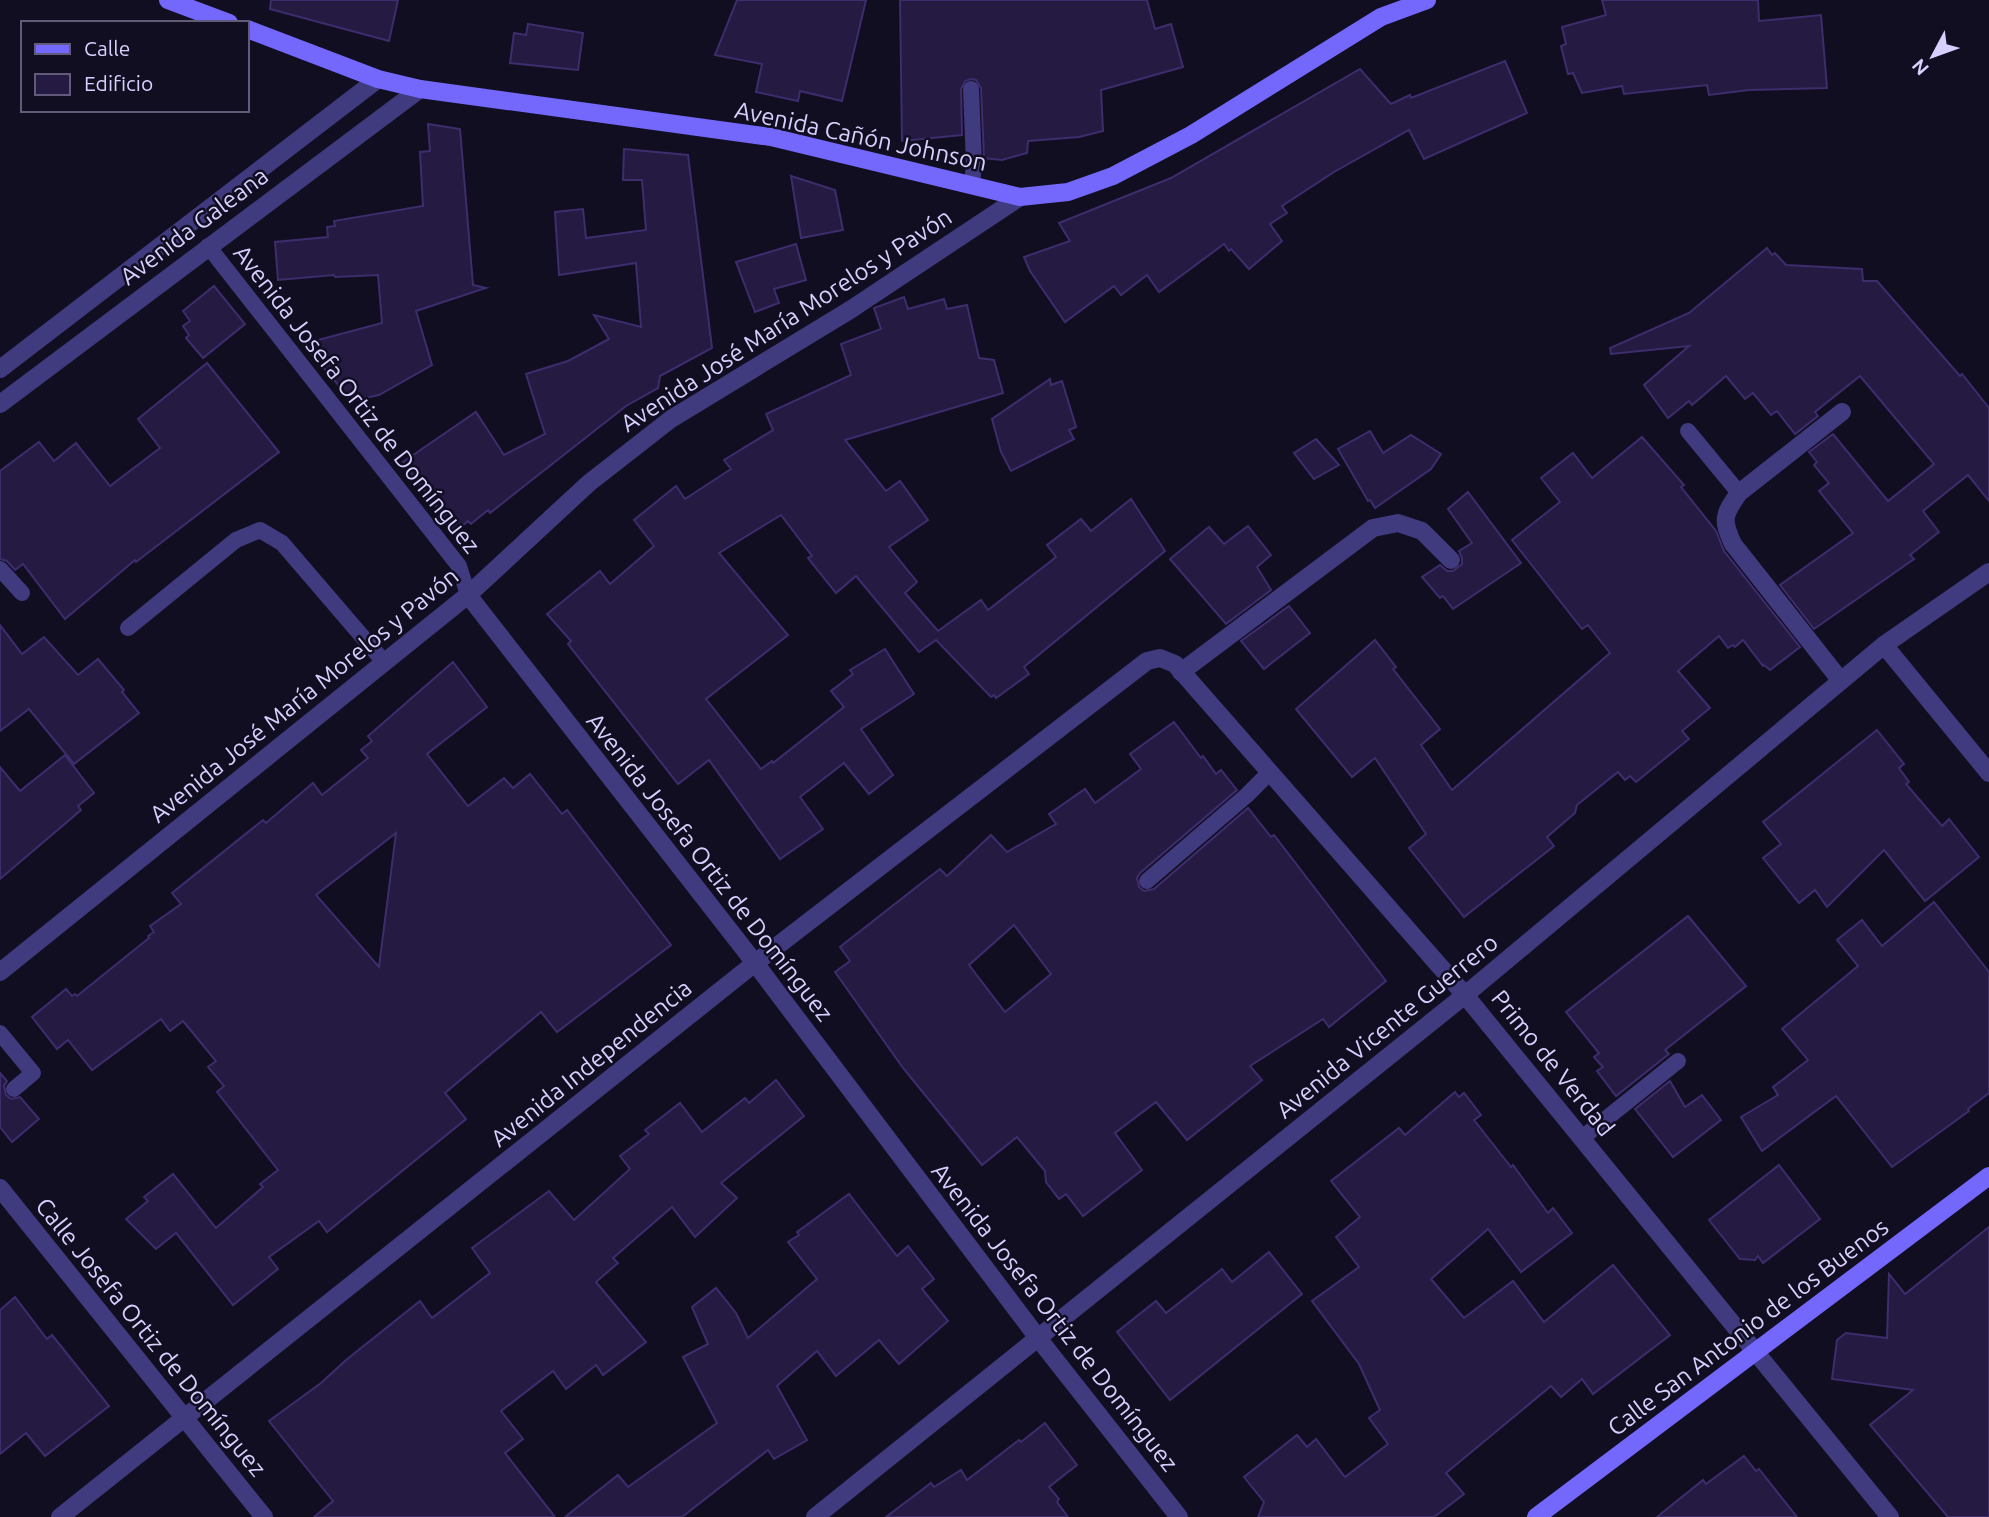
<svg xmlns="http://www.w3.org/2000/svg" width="1989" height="1517" font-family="Ubuntu,sans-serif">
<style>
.building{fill:#241a42;stroke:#3d2d6d;stroke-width:2;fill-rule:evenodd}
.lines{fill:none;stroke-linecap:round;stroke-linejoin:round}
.service{stroke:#403a7f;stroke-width:16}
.minor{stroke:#403a7f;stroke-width:18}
.tertiary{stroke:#403a7f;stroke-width:18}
.secondary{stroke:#7468fc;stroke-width:18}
.labels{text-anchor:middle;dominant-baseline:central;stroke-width:5;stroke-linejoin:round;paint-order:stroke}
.street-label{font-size:24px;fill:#d7cffe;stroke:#120e21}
</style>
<rect width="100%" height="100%" fill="#120e21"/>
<g class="building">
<polygon points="271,0 398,0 389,41 270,9"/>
<polygon points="737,0 866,0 842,101 800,91 798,101 756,92 762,64 715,55"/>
<polygon points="900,0 1147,0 1155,29 1171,24 1183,67 1101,90 1103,131 1079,137 1028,141 1027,153 1002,160 984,158 981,88 976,80 971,79 965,81 961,89 962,135 902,141"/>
<polygon points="1602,0 1758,0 1759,21 1821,15 1827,88 1749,90 1709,95 1707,85 1624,94 1622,86 1582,93 1573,73 1568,74 1561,46 1566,44 1562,27 1606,15"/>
<polygon points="528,24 583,33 578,70 510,63 514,33 526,35"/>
<polygon points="1505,61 1527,113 1424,159 1409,130 1334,172 1282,206 1287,213 1270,224 1282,241 1249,269 1231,249 1229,251 1224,244 1159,292 1147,275 1121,295 1114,286 1065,322 1030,271 1024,257 1070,241 1059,223 1171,178 1360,69 1391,104 1410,95 1411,98"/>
<polygon points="428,124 460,129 473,285 486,288 416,311 432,365 379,395 352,401 303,344 382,323 378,275 335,277 334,275 278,280 275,242 328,237 327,227 335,226 334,221 423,206 420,152 430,151"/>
<polygon points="624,149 688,155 712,348 660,376 658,388 626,406 490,513 488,510 471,524 468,521 455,532 403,462 476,412 504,455 545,434 526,374 568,361 609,339 594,315 641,327 636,263 559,275 555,212 583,209 586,238 646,230 642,180 623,180"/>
<polygon points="791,176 835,190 843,230 801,238"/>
<polygon points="796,244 806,280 774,289 779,303 755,312 736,262"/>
<polygon points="1767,248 1772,255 1775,253 1786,265 1862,269 1863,281 1877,281 1960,376 1962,374 1989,408 1989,501 1968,475 1923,511 1939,532 1910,555 1914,559 1814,629 1780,585 1853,533 1819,491 1829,483 1814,465 1817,462 1809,452 1833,434 1888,501 1934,464 1860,376 1815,412 1818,416 1795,434 1777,411 1771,415 1753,393 1745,399 1726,376 1692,405 1689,401 1668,418 1644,385 1689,346 1611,354 1610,348 1689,313"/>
<polygon points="214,286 245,324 203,358 186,338 189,335 183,326 190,321 183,311"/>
<polygon points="904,297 908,309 944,299 947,309 967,305 979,358 994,360 1003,393 845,440 886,491 900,481 928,520 889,547 917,582 905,593 938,631 981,600 988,610 1056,557 1047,545 1081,519 1091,531 1131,499 1165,551 1024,667 1029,674 996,698 994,695 991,697 936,640 919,652 856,576 836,593 808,558 812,556 781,515 719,553 788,635 706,699 761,769 772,761 773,763 844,707 831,691 853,674 850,670 885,649 914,694 861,729 893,775 869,794 844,763 800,797 823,829 780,859 709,760 678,784 568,644 571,641 547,614 600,571 610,584 654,546 634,520 676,486 685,499 731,469 724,460 773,430 766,414 851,375 841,344 881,329 874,308"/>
<polygon points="207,363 279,452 136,562 135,560 65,619 23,564 15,570 7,561 0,559 0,471 39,442 54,461 76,443 110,486 160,448 138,419"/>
<polygon points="1050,379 1051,385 1062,381 1076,427 1069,430 1074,439 1011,471 1001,452 992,419"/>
<polygon points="1370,431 1383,453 1411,435 1441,454 1431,469 1375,508 1370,500 1368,501 1338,449"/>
<polygon points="1642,437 1684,485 1681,487 1716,531 1724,551 1800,647 1770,670 1764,665 1763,666 1743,640 1735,647 1733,645 1728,648 1719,636 1678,671 1710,708 1682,731 1689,739 1636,782 1630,776 1625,780 1618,772 1577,805 1575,813 1547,837 1554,846 1464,917 1409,848 1426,834 1375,758 1352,777 1296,709 1375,640 1396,667 1393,669 1440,729 1421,745 1452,790 1610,653 1588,625 1582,629 1512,540 1560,502 1541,478 1573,453 1592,478"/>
<polygon points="1316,439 1339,465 1314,479 1294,453"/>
<polygon points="1468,492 1521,563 1453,609 1443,596 1440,598 1422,577 1440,565 1447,571 1453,571 1462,564 1462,558 1459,551 1472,543 1448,509"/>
<polygon points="1248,526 1271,555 1257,567 1271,590 1226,624 1170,559 1209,527 1224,544"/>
<polygon points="1289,606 1310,633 1264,669 1241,641"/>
<polygon points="0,625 22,654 44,637 78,675 98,659 124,690 122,692 139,713 74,764 29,709 0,731"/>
<path d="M453 662 487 707 427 754 468 806 504 778 513 788 530 774 562 814 567 810 671 945 557 1032 541 1012 445 1093 466 1119 327 1232 319 1221 269 1257 278 1269 233 1305 176 1233 156 1249 126 1219 148 1201 144 1197 173 1174 216 1228 263 1187 260 1184 278 1170 217 1092 224 1086 208 1067 216 1061 183 1021 170 1031 161 1019 92 1070 68 1040 57 1049 32 1017 66 989 72 996 75 994 77 996 149 938 148 936 154 932 150 926 181 904 172 893 263 820 266 823 313 783 322 795 368 758 361 750 372 741 368 736ZM396 833 379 967 316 895Z"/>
<path d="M1174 722 1201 758 1203 756 1216 774 1221 770 1237 790 1140 873 1137 878 1139 887 1144 891 1154 889 1248 808 1271 837 1274 835 1386 981 1329 1027 1323 1019 1250 1066 1262 1080 1187 1140 1156 1102 1115 1133 1142 1170 1083 1216 1066 1194 1059 1199 1046 1182 1045 1171 1017 1137 982 1165 903 1068 835 972 850 961 840 947 928 878 940 869 947 876 991 835 1007 852 1056 824 1049 814 1085 789 1095 803 1141 769 1130 754ZM1014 925 1051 974 1005 1012 969 965Z"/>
<polygon points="1877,730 1904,764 1899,768 1909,782 1906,784 1942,826 1949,819 1979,857 1925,901 1884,850 1827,907 1815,890 1799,903 1763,858 1781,844 1763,822"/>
<polygon points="65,755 94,793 78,806 81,810 0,879 0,767 20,791"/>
<polygon points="1934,902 1989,972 1989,1093 1968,1109 1969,1111 1892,1167 1836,1096 1762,1151 1741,1117 1778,1095 1773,1087 1808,1060 1782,1029 1858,966 1837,940 1862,920 1882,946"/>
<polygon points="1688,916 1746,986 1665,1050 1669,1054 1616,1096 1597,1071 1603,1067 1594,1057 1599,1053 1566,1012"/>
<polygon points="0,1073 7,1081 4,1086 6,1095 11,1099 20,1097 39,1119 12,1142 0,1127"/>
<polygon points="776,1080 804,1116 721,1183 737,1198 695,1237 672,1207 613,1258 618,1263 596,1282 646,1342 603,1375 596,1365 566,1389 553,1371 501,1411 523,1439 505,1453 555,1517 314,1517 333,1501 269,1421 321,1383 346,1360 420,1301 432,1318 490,1273 472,1248 549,1191 574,1220 630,1169 620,1156 649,1134 645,1130 680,1103 702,1132 745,1098 749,1103"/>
<polygon points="1670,1081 1685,1107 1702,1095 1721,1120 1673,1157 1635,1109"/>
<polygon points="1455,1092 1459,1097 1464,1093 1481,1115 1474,1120 1511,1167 1513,1165 1548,1213 1553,1208 1572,1233 1521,1272 1488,1229 1431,1279 1464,1318 1513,1281 1544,1322 1613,1265 1670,1335 1593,1394 1582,1379 1561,1397 1551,1386 1446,1473 1464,1494 1434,1517 1258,1517 1264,1502 1244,1477 1297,1435 1307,1447 1316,1439 1345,1477 1388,1444 1369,1418 1380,1410 1359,1364 1312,1301 1359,1267 1336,1237 1360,1217 1331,1181 1399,1128 1405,1135"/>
<polygon points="1779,1165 1820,1219 1763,1263 1758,1256 1755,1260 1740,1259 1709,1220"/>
<polygon points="849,1194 897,1256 908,1246 934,1279 922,1289 948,1321 899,1364 879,1340 836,1376 817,1351 777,1386 807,1440 774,1459 768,1450 682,1517 565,1517 618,1475 628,1487 717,1423 683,1357 708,1344 692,1307 716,1288 736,1313 748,1338 817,1279 788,1242 799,1235 797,1232"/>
<polygon points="1989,1227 1989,1517 1948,1517 1870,1425 1913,1390 1832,1379 1837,1340 1846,1333 1887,1338 1889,1274 1905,1294"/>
<polygon points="1269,1252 1302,1294 1170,1400 1117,1332 1156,1301 1166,1313 1222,1269 1232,1282"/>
<polygon points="15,1297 47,1339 52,1335 109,1406 45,1456 26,1433 0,1454 0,1310"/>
<polygon points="1045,1423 1077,1465 1049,1487 1059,1499 1057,1502 1068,1517 886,1517 931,1483 934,1487 961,1470 967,1480 1019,1440 1021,1442"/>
<polygon points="1744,1456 1756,1471 1759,1469 1797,1517 1657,1517 1703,1480 1706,1484"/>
</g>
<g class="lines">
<g class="service">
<polyline points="971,89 974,164 972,185"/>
<polyline points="208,246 459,566 468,595"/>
<polyline points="1688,431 1739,493"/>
<polyline points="0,569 22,593"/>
<polyline points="128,628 236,540 260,530 282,543 385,663"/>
<polyline points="1147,881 1247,795 1270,772"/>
<polyline points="0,1033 33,1073 14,1089"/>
<polyline points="1582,1138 1678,1061"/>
</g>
<g class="minor">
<polyline points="468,595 755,963 1038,1338"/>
<polyline points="1181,672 1373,528 1398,523 1422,531 1451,560"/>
<path d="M1841 681 1733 544C1722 520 1723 515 1739 493L1842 412"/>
<polyline points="0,972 468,595 589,483 671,419 850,310 1020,197"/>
<polyline points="0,1188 264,1517"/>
<polyline points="60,1517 755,963 1147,661 1160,658 1175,664 1465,995 1890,1517"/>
</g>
<g class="tertiary">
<polyline points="0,369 378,79"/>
<polyline points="0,404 420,89"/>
<polyline points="1884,645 1989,773"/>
<polyline points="1038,1338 1179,1517"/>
<polyline points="815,1517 1465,995 1884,645 1989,572"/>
</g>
<g class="secondary">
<polyline points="168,0 229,23"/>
<polyline points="247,29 378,79 420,89 771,137 1020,197 1068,192 1113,176 1191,135 1381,17 1427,0"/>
<polyline points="1536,1517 1989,1176"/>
</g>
</g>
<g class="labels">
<g class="street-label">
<text transform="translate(861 136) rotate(12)">Avenida Cañón Johnson</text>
<text transform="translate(194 226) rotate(-37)">Avenida Galeana</text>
<text transform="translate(786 320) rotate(-33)">Avenida José María Morelos y Pavón</text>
<text transform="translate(357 399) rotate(52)">Avenida Josefa Ortiz de Domínguez</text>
<text transform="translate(304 695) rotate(-39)">Avenida José María Morelos y Pavón</text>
<text transform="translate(710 867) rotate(52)">Avenida Josefa Ortiz de Domínguez</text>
<text transform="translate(1387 1026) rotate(-39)">Avenida Vicente Guerrero</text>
<text transform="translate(591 1063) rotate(-39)">Avenida Independencia</text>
<text transform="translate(1553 1063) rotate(51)">Primo de Verdad</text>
<text transform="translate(1055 1317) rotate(52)">Avenida Josefa Ortiz de Domínguez</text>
<text transform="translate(1748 1327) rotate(-37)">Calle San Antonio de los Buenos</text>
<text transform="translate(151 1337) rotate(51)">Calle Josefa Ortiz de Domínguez</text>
</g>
</g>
<rect x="21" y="21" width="228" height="91" fill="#120e21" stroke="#615b79" stroke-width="2"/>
<rect x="35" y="44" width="35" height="10" fill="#7468fc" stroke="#615b79" stroke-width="2"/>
<text x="84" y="56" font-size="21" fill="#d7cffe">Calle</text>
<rect x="35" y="74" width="35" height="21" fill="#241a42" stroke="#615b79" stroke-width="2"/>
<text x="84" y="91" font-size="21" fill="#d7cffe">Edificio</text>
<g transform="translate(1933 56) rotate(229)" stroke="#120e21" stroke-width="5" paint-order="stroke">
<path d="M0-5L12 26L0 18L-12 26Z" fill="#d7cffe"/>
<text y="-10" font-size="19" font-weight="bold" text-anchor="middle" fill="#d7cffe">N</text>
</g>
</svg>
